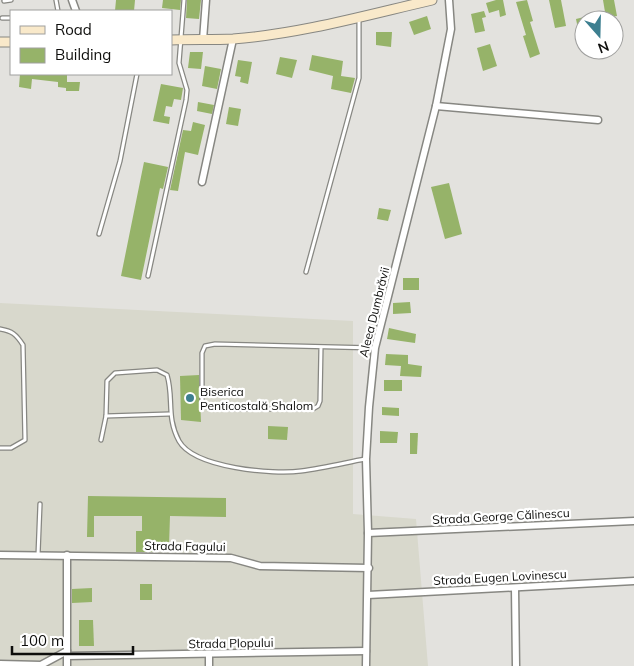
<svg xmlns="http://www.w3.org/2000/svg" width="634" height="666" font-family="Mulish,sans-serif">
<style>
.built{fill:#d8d8cc}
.building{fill:#96b369}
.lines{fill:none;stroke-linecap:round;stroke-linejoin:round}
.service-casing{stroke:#878782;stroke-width:5.5}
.minor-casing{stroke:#878782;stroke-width:9}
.secondary-casing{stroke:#878782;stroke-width:11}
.service{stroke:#fff;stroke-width:3}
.minor{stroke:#fff;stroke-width:6}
.secondary{stroke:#f9e9ca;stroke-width:9}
.poi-dot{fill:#3d7f90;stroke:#fff;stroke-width:2}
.labels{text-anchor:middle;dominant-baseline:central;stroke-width:4.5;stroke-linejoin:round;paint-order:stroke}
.street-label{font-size:12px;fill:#0e0e0c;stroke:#fff}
.poi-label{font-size:12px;fill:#0e0e0c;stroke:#fff;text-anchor:start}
</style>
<rect width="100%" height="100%" fill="#e3e2de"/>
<polygon class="built" points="0,303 353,321 353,514 416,519 428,666 0,666"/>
<g class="building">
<polygon points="116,0 135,0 134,11 115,11"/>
<polygon points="163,0 181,0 180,10 162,8"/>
<polygon points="187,0 201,0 199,19 186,18"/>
<polygon points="496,0 503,0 506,15 500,17 499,10 489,13 486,3"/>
<polygon points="527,0 533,21 530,22 540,54 530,58 523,36 526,35 516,2"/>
<polygon points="549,0 561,0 566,26 555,28"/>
<polygon points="603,0 614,0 617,16 606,18"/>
<polygon points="484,11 486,17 482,18 485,31 475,33 471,14"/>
<polygon points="427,16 431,29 414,35 409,22"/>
<polygon points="584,17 584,44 581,44 576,19"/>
<polygon points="376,32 392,32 391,47 376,45"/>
<polygon points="490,44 497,66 483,71 477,48"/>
<polygon points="190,52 203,52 201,69 188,68"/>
<polygon points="312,55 343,61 341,76 355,78 351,93 331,89 333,76 309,70"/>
<polygon points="280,57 297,60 292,78 276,74"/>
<polygon points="238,60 252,62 248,84 240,82 241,77 235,76"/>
<polygon points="205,66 221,69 217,89 202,86"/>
<polygon points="20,74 67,74 67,82 80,82 79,91 66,91 66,88 58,87 58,82 32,79 31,89 19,87"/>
<polygon points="161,84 183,88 181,100 174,99 172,107 166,106 164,116 170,117 169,124 153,121"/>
<polygon points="198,102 214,105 212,114 197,111"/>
<polygon points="229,107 241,109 238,126 226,124"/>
<polygon points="193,122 205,125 198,155 185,152 178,191 170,190 183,130 191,131"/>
<polygon points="144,162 168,167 163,189 160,188 141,280 121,276"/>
<polygon points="449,183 462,234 445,239 431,187"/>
<polygon points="379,208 391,210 388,221 377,219"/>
<rect x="403" y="278" width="16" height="12"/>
<polygon points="410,302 411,313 393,314 393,303"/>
<polygon points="389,328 416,334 415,343 387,339"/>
<polygon points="386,354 408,355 408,364 422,366 421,377 400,376 401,366 385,365"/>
<polygon points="199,375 201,422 181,420 180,376"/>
<rect x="384" y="380" width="18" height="11"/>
<polygon points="382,407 399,408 399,416 382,415"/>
<polygon points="268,426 288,427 287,440 268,439"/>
<polygon points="380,431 398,432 397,443 380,443"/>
<polygon points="410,433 418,433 417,454 410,454"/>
<polygon points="88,496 226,498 226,517 170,516 169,546 153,546 153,552 136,552 136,531 142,531 142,516 94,516 94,537 87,537"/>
<rect x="140" y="584" width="12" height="16"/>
<polygon points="92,588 92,602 72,603 72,589"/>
<polygon points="79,620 93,620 94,646 79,646"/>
</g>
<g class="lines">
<g class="service-casing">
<g id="service">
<polyline points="56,0 58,11"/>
<polyline points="4,1 11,0"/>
<polyline points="2,18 11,18"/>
<polyline points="99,234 120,161 137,74"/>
<polyline points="306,272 359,78 359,20"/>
<polyline points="148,276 186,100 187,90 179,63 184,0"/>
<path d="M0 329C12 331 16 334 23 345L25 440 11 448H0"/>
<polyline points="321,347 320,401 318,406 313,409 213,409 205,406 202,400 202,353 205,346 215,344 375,348"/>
<polyline points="106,416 169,414"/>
<path d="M101 440 106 416 107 381 115 373 157 370 167 375C174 398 166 417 179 441 194 468 274 475 301 471 323 468 344 463 365 459"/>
<polyline points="38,555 40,504"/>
</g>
</g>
<g class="minor-casing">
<g id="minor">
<polyline points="72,0 76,11"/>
<polyline points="203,40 206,0"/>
<polyline points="436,106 598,120"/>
<polyline points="202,182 233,39"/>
<polyline points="368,533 634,521"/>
<polyline points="0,555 231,558 260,566 369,568"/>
<polyline points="67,555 67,666"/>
<polyline points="515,588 516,666"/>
<polyline points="368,595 634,581"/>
<polyline points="209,655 209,666"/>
<polyline points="67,656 366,651"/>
<polyline points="0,664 41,665 67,651"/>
<polyline points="366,666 368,533 366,459 369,407 375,348 436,106 451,29 449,0"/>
</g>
</g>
<g class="secondary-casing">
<g id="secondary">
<path d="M171 40C192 39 212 40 233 39 300 34 367 15 432 0"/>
<polyline points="0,42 11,42"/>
</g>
</g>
<use href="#service" class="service"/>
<use href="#minor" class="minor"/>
<use href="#secondary" class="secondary"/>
</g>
<circle class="poi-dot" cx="190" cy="398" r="5"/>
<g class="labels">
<g class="street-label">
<text transform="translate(374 312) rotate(-76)">Aleea Dumbrăvii</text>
<text transform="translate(501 516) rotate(-3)">Strada George Călinescu</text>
<text transform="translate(185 546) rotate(1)">Strada Fagului</text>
<text transform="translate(500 577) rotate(-3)">Strada Eugen Lovinescu</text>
<text transform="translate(231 643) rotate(-1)">Strada Plopului</text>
</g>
<g class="poi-label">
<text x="200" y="391">Biserica<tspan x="200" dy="14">Penticostală Shalom</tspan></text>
</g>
</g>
<rect x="10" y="10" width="162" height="65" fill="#ffffff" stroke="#9f9f9e"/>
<rect x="20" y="26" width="25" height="8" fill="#f9e9ca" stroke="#9f9f9e"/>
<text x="55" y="35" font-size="15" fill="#0e0e0c">Road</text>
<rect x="20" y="48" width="25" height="15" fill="#96b369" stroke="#9f9f9e"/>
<text x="55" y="60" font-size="15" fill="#0e0e0c">Building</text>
<g transform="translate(599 35) rotate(160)"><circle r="24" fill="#ffffff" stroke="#9f9f9e"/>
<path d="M0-4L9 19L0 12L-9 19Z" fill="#3d7f90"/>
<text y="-8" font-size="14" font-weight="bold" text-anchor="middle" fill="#0e0e0c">N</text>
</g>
<path d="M12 646v8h121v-8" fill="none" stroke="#0e0e0c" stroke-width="2.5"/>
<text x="20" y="646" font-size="15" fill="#0e0e0c" stroke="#ffffff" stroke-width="4" paint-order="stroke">100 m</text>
</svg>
